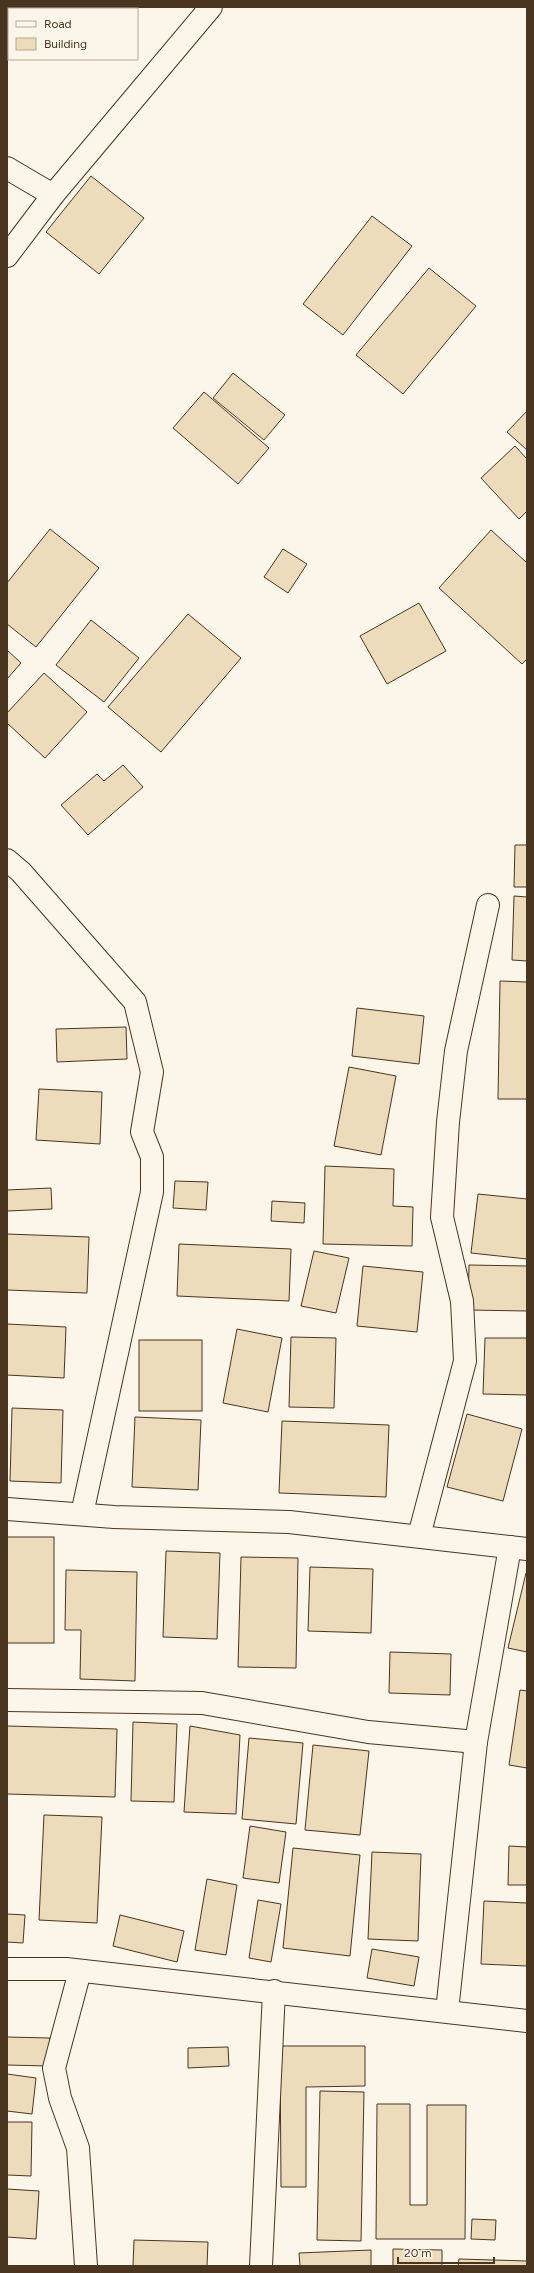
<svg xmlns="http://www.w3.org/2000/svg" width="534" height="2273" font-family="Figtree,sans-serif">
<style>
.building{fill:#ecdcbc;stroke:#4a3520}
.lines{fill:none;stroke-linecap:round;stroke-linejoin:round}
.minor-casing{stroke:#4a3520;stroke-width:24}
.tertiary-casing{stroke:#4a3520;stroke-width:24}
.minor{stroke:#fbf6e9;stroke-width:22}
.tertiary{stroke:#fbf6e9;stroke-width:22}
</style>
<rect width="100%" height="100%" fill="#fbf6e9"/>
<g class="building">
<polygon points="123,7 135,7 133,9"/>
<polygon points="91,176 144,218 99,274 46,232"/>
<polygon points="372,216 412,246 343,335 303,304"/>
<polygon points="429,268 476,306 403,394 356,355"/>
<polygon points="233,373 285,415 264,440 213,398"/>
<polygon points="204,392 269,448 238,484 173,428"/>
<polygon points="527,411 527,450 507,432"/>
<polygon points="515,446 527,459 527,511 519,519 481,478"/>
<polygon points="50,529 99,568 36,647 7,624 7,583"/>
<polygon points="491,530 527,563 527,659 522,664 439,588"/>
<polygon points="283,549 307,564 288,593 264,577"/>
<polygon points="419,603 446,651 387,684 360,636"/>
<polygon points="188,614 241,658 161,752 108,707"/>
<polygon points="91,620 139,658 104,702 56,665"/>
<polygon points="7,650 21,663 7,679"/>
<polygon points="44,673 87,712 45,758 7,723 7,713"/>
<polygon points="123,765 143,787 88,835 61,805 97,774 104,781"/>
<polygon points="515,845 527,845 527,887 514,887"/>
<polygon points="514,896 527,897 527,961 512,960"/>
<polygon points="500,981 527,982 527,1099 498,1099"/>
<polygon points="357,1008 424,1016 419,1064 352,1056"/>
<polygon points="126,1027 127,1059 57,1062 56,1029"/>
<polygon points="349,1067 396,1076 381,1155 334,1146"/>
<polygon points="39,1089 102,1092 100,1144 36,1140"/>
<polygon points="325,1166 394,1169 393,1206 413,1207 412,1246 323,1244"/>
<polygon points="175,1181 208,1182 206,1210 173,1208"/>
<polygon points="51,1188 52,1209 7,1211 7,1190"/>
<polygon points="478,1194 527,1199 527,1259 471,1253"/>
<polygon points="272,1201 305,1203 304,1223 271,1221"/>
<polygon points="7,1234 89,1237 87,1293 7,1290"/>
<polygon points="179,1244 291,1249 289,1301 177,1296"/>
<polygon points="314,1251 349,1258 336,1313 301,1306"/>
<polygon points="469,1265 527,1266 527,1311 468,1310"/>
<polygon points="363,1266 423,1272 417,1332 357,1326"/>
<polygon points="7,1324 66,1327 64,1378 7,1375"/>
<polygon points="237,1329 282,1338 268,1412 223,1403"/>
<polygon points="291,1337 336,1338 334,1408 289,1407"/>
<polygon points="485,1338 527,1338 527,1395 483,1394"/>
<rect x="139" y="1340" width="63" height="71"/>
<polygon points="12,1408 63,1410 61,1483 10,1481"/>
<polygon points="467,1414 522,1429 503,1501 447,1487"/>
<polygon points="135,1417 201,1420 198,1490 132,1487"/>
<polygon points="282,1421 389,1425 386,1497 279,1493"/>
<rect x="7" y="1537" width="47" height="106"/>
<polygon points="166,1551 220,1553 217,1639 163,1637"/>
<polygon points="241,1557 298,1558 296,1668 238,1667"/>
<polygon points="310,1567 373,1569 371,1633 308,1631"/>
<polygon points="66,1570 137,1572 135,1681 80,1679 81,1630 65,1630"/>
<polygon points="526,1573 527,1573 527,1652 508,1648"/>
<polygon points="390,1652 451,1654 450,1695 389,1693"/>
<polygon points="520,1690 527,1691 527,1768 509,1765"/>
<polygon points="133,1722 177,1724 174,1802 131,1801"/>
<polygon points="7,1726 117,1729 115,1797 7,1794"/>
<polygon points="190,1726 240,1735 236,1814 184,1812"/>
<polygon points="249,1738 303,1743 296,1824 242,1819"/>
<polygon points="313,1745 369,1751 360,1835 305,1830"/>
<polygon points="44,1815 102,1817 97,1923 39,1920"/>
<polygon points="250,1826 286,1832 279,1883 243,1878"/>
<polygon points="509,1846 527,1847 527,1885 508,1885"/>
<polygon points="293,1848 360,1855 350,1956 283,1948"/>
<polygon points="372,1852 421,1854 418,1941 368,1939"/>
<polygon points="207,1879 237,1885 226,1955 195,1950"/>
<polygon points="258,1900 281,1904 271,1962 249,1958"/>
<polygon points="484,1901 527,1903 527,1966 481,1964"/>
<polygon points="7,1914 25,1915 23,1943 7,1942"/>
<polygon points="120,1915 184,1931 177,1962 113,1946"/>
<polygon points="372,1949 419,1957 414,1986 367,1978"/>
<polygon points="7,2037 50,2038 48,2066 7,2065"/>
<polygon points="280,2046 365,2046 365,2086 306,2087 306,2187 281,2187"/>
<polygon points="228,2047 229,2066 188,2068 188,2048"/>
<polygon points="7,2074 36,2078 32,2114 7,2111"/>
<polygon points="320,2091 364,2092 361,2241 317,2240"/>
<polygon points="377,2104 410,2104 410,2205 427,2205 427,2105 466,2105 465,2239 376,2239"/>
<polygon points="7,2122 32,2122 31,2176 7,2175"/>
<polygon points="7,2189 39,2191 36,2239 7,2237"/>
<polygon points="472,2219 496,2220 495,2240 471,2239"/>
<polygon points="134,2240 208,2242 207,2266 133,2266"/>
<polygon points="393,2249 442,2250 442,2266 393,2266"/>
<polygon points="371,2250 371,2266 300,2266 299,2253"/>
<polygon points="459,2259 527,2261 527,2266 458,2266"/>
</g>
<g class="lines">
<g class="minor-casing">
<g id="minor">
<polyline points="7,168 53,195"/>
<polyline points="7,256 53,195 211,7"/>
<polyline points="7,860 21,872 135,1002 152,1072 142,1132 152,1157 152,1192 82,1514"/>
<polyline points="7,1509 114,1517 289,1522 527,1549"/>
<polyline points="419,1536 465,1361 462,1301 442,1217 448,1122 456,1051 488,905"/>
<polyline points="7,1700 202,1703 368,1732 476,1742"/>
<polyline points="80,1971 54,2068 60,2098 78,2148 86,2266"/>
<polyline points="447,2011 476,1742 510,1547"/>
<polyline points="261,2266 274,1991"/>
</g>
</g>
<g class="tertiary-casing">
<polyline id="tertiary" points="7,1969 66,1969 527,2021"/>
</g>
<use href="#minor" class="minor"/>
<use href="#tertiary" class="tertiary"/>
</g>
<rect width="534" height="2273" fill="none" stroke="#4a3520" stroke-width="16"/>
<rect x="8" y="8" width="130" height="52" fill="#fbf6e9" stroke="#b4a999"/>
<rect x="16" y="21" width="20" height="6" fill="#fbf6e9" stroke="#b4a999"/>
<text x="44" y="28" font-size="12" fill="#4a3520">Road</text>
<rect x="16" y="38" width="20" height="12" fill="#ecdcbc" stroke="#b4a999"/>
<text x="44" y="48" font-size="12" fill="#4a3520">Building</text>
<path d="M398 2257v6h96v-6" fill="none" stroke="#4a3520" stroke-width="2"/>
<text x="404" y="2257" font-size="12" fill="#4a3520" stroke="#fbf6e9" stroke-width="3" paint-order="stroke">20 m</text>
</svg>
